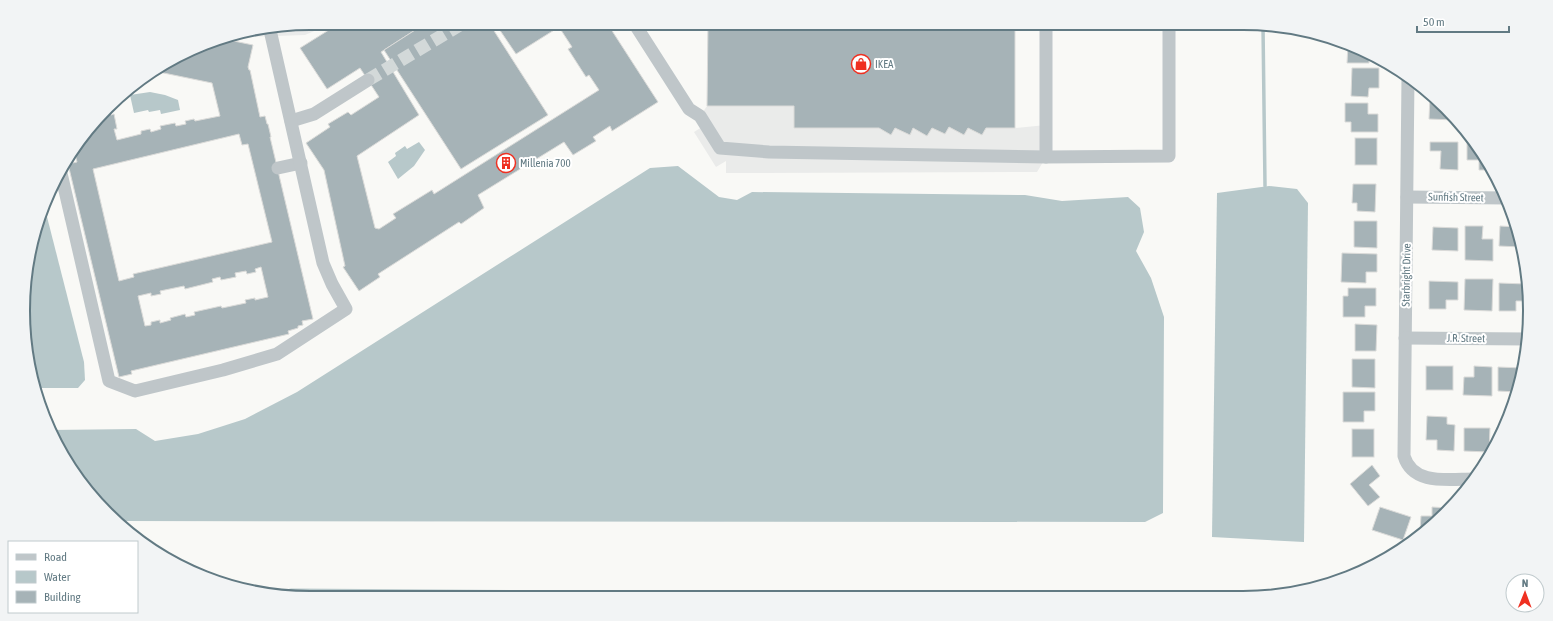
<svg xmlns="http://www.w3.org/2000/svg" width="1553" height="621" font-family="'Asap Condensed',sans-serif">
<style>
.built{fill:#eaebea}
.water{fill:#b7c8ca}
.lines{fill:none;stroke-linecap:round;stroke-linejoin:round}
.stream{stroke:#b7c8ca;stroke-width:3.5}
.canal{stroke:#b7c8ca;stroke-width:13}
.building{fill:#a6b3b7;stroke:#dbdbd9;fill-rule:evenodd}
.minor-tunnel{stroke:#d3d9d9;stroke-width:13;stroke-dasharray:13 6;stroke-linecap:butt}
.minor{stroke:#bfc6c9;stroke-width:13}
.labels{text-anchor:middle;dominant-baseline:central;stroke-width:4;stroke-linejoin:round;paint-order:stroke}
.poi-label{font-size:11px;fill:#627a83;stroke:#fff;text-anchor:start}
.street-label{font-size:11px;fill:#627a83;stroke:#fff}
.rim{fill:none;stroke:#627a83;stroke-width:2}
</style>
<rect width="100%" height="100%" fill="#f9f9f6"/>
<g class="built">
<polygon points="310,23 333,23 305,35 246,37 238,35"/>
<polygon points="707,106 794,106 794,128 879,128 891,135 895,128 910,135 913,128 927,136 932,128 945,134 949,127 964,135 968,128 982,135 986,128 1015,128 1046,125 1046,157 1037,172 726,173 726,161 716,167 694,132 702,127 700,116"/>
</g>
<g class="water">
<polygon points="150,92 165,95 178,100 180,110 161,114 160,110 149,112 148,110 134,113 130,95"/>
<polygon points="419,142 425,150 414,166 398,179 388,162 396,156 395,153 405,146 407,149"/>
<polygon points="678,166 719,197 737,200 752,192 1025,195 1062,201 1128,197 1140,208 1144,232 1136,251 1151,278 1164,317 1163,513 1145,522 119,521 71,470 50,430 136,429 155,441 198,434 245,419 297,392 650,168"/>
<polygon points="1269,186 1297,189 1308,203 1304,542 1212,537 1217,193"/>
<polygon points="44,205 84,362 85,380 78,388 35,388 29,367 25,273 38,218"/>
</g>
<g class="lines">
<polyline class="stream" points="1263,26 1265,186"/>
<polyline class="canal" points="291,595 585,597"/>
</g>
<g class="building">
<polygon points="340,23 360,23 364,29 369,27 366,23 426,23 381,52 419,115 357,156 375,228 379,229 396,218 393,214 432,190 434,194 599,90 589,75 586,77 568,49 572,47 559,27 516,54 495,23 607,23 658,102 612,131 610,126 593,137 596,141 573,155 564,142 478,195 484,208 461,224 459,222 378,274 380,277 359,291 343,267 345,266 324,170 306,143 330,127 328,124 348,112 351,115 379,97 360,68 327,89 300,48"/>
<polygon points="426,23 489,23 548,115 461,169 384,50"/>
<polygon points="708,23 1015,23 1015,128 986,128 982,135 968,128 964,135 949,127 945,134 932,128 927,136 913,128 910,135 895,128 891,135 879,128 794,128 794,106 707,106"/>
<path d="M224 39 253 45 248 67 249 70H250L260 117 265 116 267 124H268L271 137H270L313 319 302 321 303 325 298 326V328L288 331 289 334 131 371 132 374 119 377 68 164 77 162 75 154 77 153 76 149 112 106 113 110 110 111 111 115 114 114 117 129H114L117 140 141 134V131L150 129 151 132 161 129 160 126 175 123 176 126 186 124 185 121 194 119 195 121 220 116 212 83 154 71 167 61 212 41 223 44ZM239 134 242 145 248 144 272 242 133 274 134 277 119 281 93 169ZM261 267 268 297 255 300V298L245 300 246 303 222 308 221 306 194 312 195 315 186 317 185 314 170 318 171 320 160 323V320L151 322V325L145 326 138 296 151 293V296L161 294 160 291 184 286 185 289 213 282 212 279 220 277 221 280 236 277 235 273 246 271 247 274 256 272 255 269Z"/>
<polygon points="1348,44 1369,54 1369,63 1347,63"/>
<polygon points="1352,68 1379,68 1379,88 1369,88 1368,97 1351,96"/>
<polygon points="1430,96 1434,96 1456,120 1429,119"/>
<polygon points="1345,103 1368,103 1368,114 1378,114 1378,132 1351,132 1351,122 1345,122"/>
<rect x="1355" y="138" width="22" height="27"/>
<polygon points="1467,140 1473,140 1492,170 1479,170 1479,160 1467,160"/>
<polygon points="1430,142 1458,142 1458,170 1440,169 1441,151 1430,151"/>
<polygon points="1353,184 1376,184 1375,212 1357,211 1357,203 1352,203"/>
<polygon points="1354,221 1377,221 1377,248 1354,247"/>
<polygon points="1465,226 1483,226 1482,239 1493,239 1493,261 1465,260"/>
<polygon points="1500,226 1517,227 1522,247 1499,246"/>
<polygon points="1433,227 1458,228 1458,251 1432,250"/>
<polygon points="1342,253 1377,254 1377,272 1366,272 1366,283 1341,282"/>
<polygon points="1465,279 1493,279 1492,311 1464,310"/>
<polygon points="1429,281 1458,282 1458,300 1446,300 1446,309 1429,309"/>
<polygon points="1499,283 1526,284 1526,301 1516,301 1516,311 1499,311"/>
<polygon points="1348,288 1376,288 1376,306 1365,306 1365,317 1343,317 1343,296 1348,296"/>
<polygon points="1355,324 1377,325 1376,351 1355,351"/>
<polygon points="1352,359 1375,359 1375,388 1352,387"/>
<rect x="1426" y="366" width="27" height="24"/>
<polygon points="1474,366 1492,367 1492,396 1463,395 1464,377 1474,377"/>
<polygon points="1498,367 1523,368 1517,392 1498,391"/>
<polygon points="1343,392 1375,392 1375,411 1364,411 1364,422 1343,422"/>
<polygon points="1427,416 1447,417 1447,424 1455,425 1454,451 1437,450 1437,440 1426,440"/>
<polygon points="1497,427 1503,427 1497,439"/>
<polygon points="1464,428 1490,428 1489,452 1464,451"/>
<rect x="1352" y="429" width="22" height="28"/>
<polygon points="1372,465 1380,476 1369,485 1380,497 1368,506 1350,484"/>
<polygon points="1380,507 1411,517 1403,540 1372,530"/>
<polygon points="1432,507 1449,508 1432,527 1425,531 1420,531 1421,516 1432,516"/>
</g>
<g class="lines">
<polyline class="minor-tunnel" points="368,80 463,23"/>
<g class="minor">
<polyline points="634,23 689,109 700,116 720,148 769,152 1046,157 1169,156 1169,23"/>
<polyline points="1046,23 1046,157"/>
<path d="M1408 77 1404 456C1413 486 1449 479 1474 479"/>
<polyline points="291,121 314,114 368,80"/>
<polyline points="278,168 301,163"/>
<polyline points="60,169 109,381 135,391 223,370 277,354 346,309 332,284 323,263 270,30"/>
<polyline points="1407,197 1506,198"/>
<polyline points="1405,338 1528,339"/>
</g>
</g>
<defs>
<g id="shop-ring" transform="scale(1)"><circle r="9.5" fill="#fff" stroke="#ef3021" stroke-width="1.5"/><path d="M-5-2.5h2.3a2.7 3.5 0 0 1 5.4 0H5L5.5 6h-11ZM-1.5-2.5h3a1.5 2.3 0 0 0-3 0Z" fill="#ef3021"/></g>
<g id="building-ring" transform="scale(1)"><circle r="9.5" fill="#fff" stroke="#ef3021" stroke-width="1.5"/><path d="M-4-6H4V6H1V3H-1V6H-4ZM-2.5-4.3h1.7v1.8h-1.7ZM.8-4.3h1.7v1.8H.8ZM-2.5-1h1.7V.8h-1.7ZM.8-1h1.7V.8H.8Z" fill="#ef3021"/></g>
</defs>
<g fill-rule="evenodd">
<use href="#shop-ring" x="861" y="64"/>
<use href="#building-ring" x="506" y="163"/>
</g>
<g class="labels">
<g class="poi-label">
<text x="875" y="64">IKEA</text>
<text x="520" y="163">Millenia 700</text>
</g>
<g class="street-label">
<text transform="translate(1456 197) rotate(1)">Sunfish Street</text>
<text transform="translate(1406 275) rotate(-89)">Starbright Drive</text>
<text transform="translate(1466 338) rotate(1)">J.R. Street</text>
</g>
</g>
<path d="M0 0H1553V621H0ZM310 30H1243A280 280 0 0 1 1523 310V311A280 280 0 0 1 1243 591H310A280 280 0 0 1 30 311V310A280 280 0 0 1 310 30Z" fill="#f2f4f5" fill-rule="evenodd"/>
<path class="rim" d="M310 30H1243A280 280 0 0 1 1523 310V311A280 280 0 0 1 1243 591H310A280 280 0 0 1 30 311V310A280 280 0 0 1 310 30Z"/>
<rect x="8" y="541" width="130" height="72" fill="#ffffff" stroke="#c0cacd"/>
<rect x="16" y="554" width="20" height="6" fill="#bfc6c9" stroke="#c0cacd"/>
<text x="44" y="561" font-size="12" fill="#627a83">Road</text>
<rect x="16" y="571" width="20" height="12" fill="#b7c8ca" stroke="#c0cacd"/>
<text x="44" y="581" font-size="12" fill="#627a83">Water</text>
<rect x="16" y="591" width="20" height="12" fill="#a6b3b7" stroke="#c0cacd"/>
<text x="44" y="601" font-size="12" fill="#627a83">Building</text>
<g transform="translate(1525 593) rotate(1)"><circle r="19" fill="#ffffff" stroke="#c0cacd"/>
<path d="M0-3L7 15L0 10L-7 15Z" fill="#ef3021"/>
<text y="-6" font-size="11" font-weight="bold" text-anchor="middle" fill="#627a83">N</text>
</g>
<path d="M1417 26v6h92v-6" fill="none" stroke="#627a83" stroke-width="2"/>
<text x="1423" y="26" font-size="12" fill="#627a83" stroke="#ffffff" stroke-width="3" paint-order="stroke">50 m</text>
</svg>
